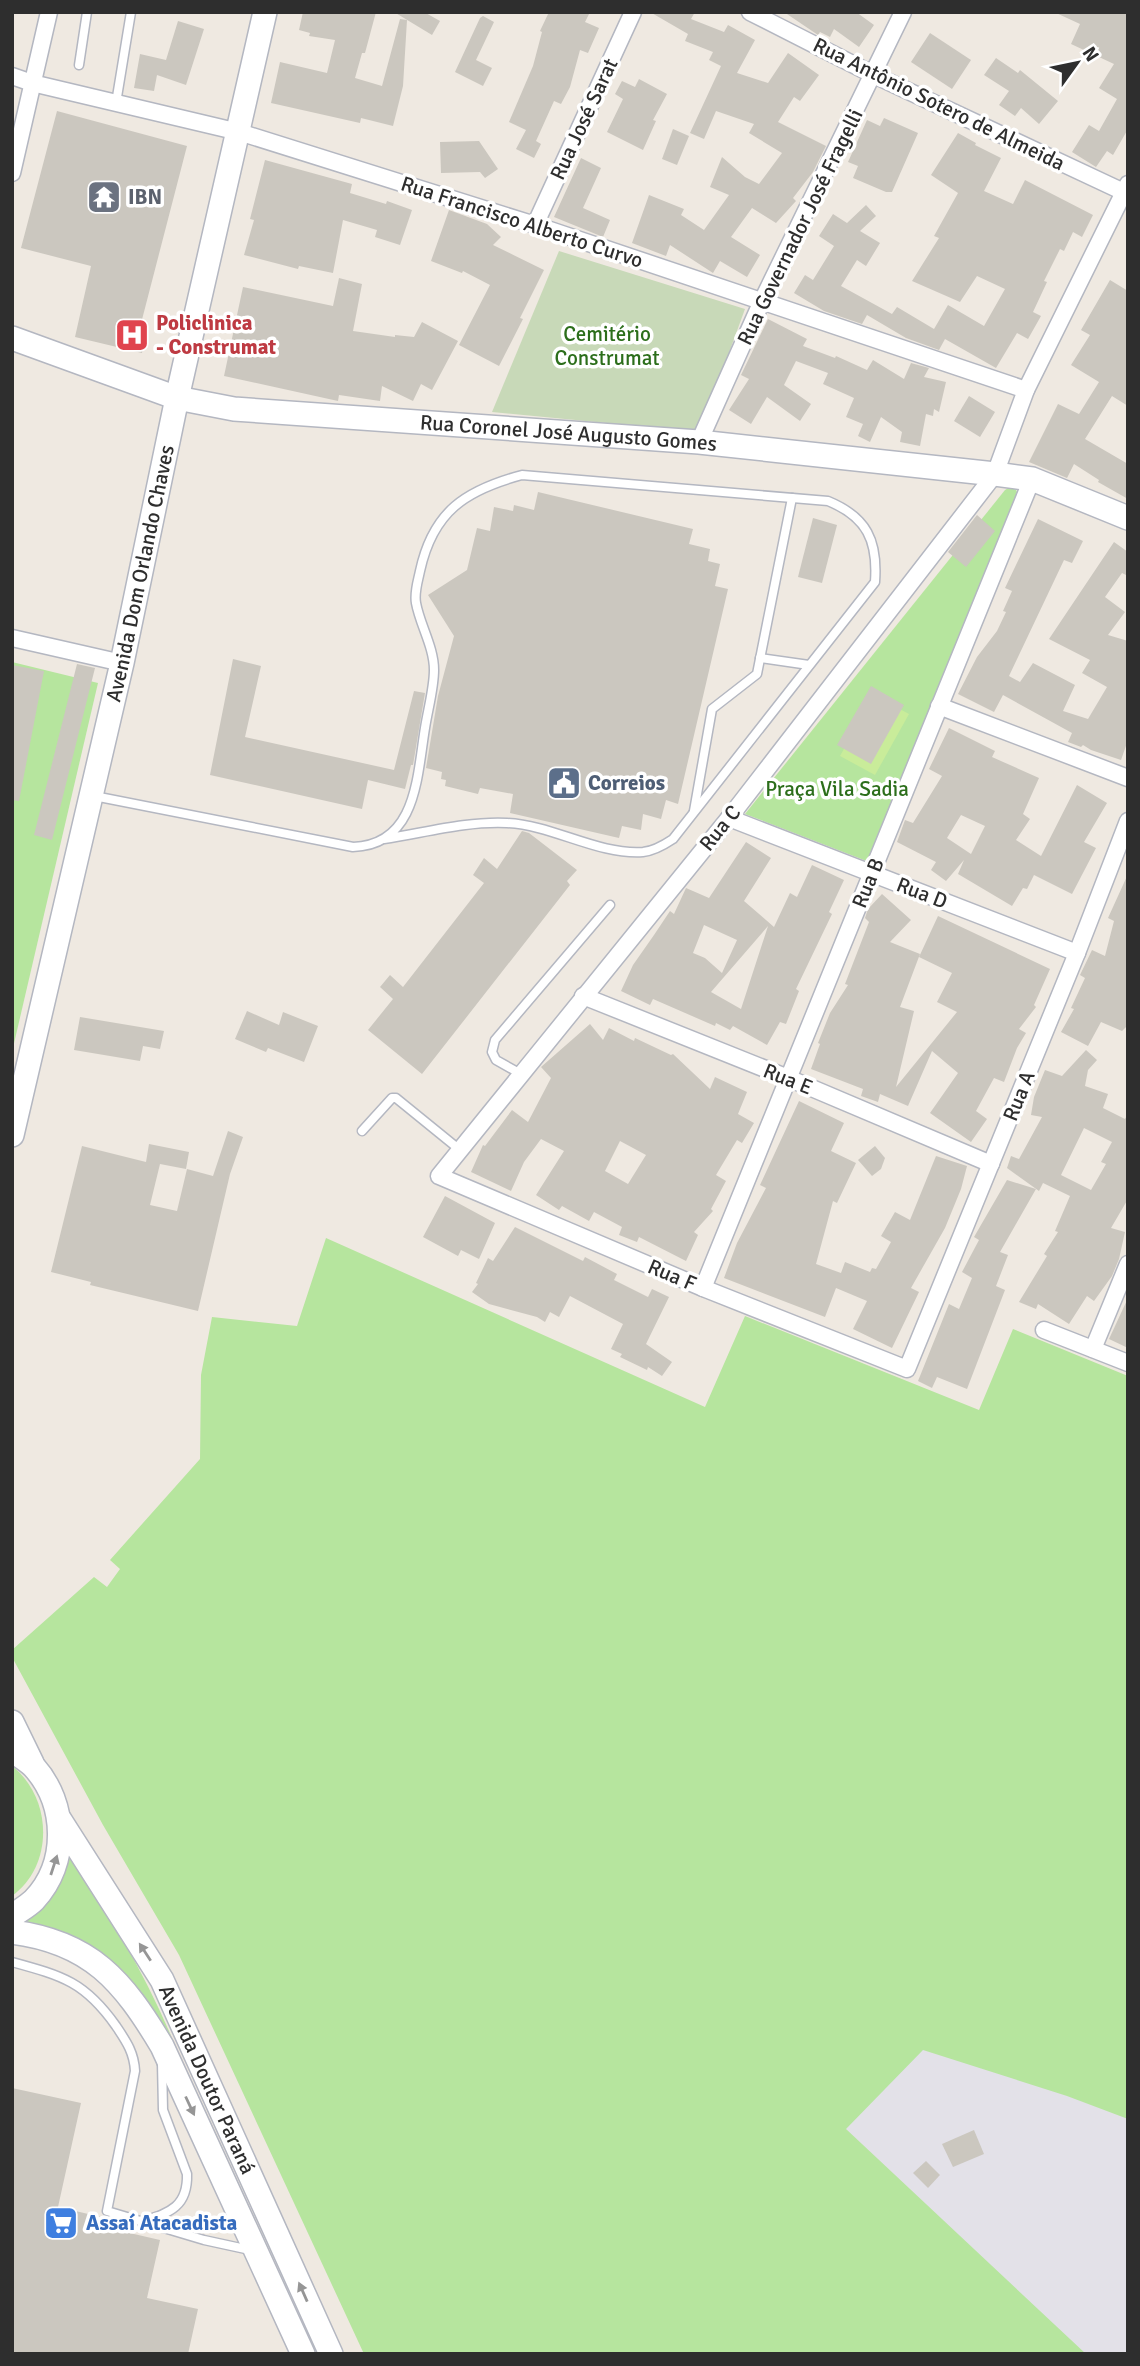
<svg xmlns="http://www.w3.org/2000/svg" width="1140" height="2366" font-family="Signika,sans-serif">
<style>
.industrial{fill:#e3e1e8}
.green{fill:#b6e59e}
.cemetery{fill:#c8d9b8}
.pitch{fill:#c9ec9a}
.building{fill:#cbc7bf;fill-rule:evenodd}
.lines{fill:none;stroke-linecap:round;stroke-linejoin:round}
.lane-casing{stroke:#b4b7c1;stroke-width:11}
.street-casing{stroke:#b4b7c1;stroke-width:19}
.secondary-casing{stroke:#b4b7c1;stroke-width:26}
.lane{stroke:#fff;stroke-width:8}
.street{stroke:#fff;stroke-width:16}
.secondary{stroke:#fff;stroke-width:23}
.oneway{fill:#969696}
.labels{text-anchor:middle;dominant-baseline:central;stroke-width:7;stroke-linejoin:round;paint-order:stroke}
.street-label{font-size:21px;fill:#2e2e2e;stroke:#fff}
.worship-label{font-size:21px;font-weight:bold;fill:#5b616d;stroke:#fff;text-anchor:start}
.health-label{font-size:21px;font-weight:bold;fill:#be3a42;stroke:#fff;text-anchor:start}
.park-label{font-size:21px;fill:#2c6e1b;stroke:#fff}
.service-label{font-size:21px;font-weight:bold;fill:#4e5e75;stroke:#fff;text-anchor:start}
.shop-label{font-size:21px;font-weight:bold;fill:#366cbe;stroke:#fff;text-anchor:start}
</style>
<rect width="100%" height="100%" fill="#efe9e1"/>
<polygon class="industrial" points="914,2016 1128,2051 1128,2354 936,2354 793,2145"/>
<g class="green">
<polygon points="1010,487 1016,490 1018,494 869,862 745,814 1005,490"/>
<polygon points="12,662 98,683 12,1052"/>
<polygon points="326,1238 705,1407 745,1316 979,1410 1013,1329 1128,1376 1128,2119 1067,2096 923,2050 846,2129 1086,2354 364,2354 179,1955 103,1825 12,1657 12,1650 94,1577 107,1587 120,1569 110,1560 200,1459 201,1375 212,1317 297,1326"/>
<path d="M12 1766C52 1797 55 1865 12 1896Z"/>
<path d="M68 1847C105 1909 144 1971 172 2038 152 2005 122 1960 85 1944 62 1935 37 1929 13 1921Z"/>
</g>
<polygon class="cemetery" points="559,251 745,309 700,432 492,412"/>
<polygon class="pitch" points="874,695 909,714 875,775 840,756"/>
<g class="building">
<polygon points="303,12 376,12 365,53 362,53 355,78 382,86 400,19 407,20 403,86 393,126 361,118 360,123 271,103 280,62 327,73 335,40 309,36 310,33 299,30"/>
<polygon points="394,12 424,12 440,21 432,35"/>
<polygon points="549,12 590,12 585,22 599,28 588,53 580,50 570,87 561,104 554,101 536,141 541,144 534,158 516,149 526,130 509,122 533,66 542,32 540,31"/>
<polygon points="650,12 695,12 691,19 724,32 728,25 755,40 737,73 768,83 788,53 819,75 800,101 794,97 778,122 826,146 813,172 793,198 796,201 776,223 752,208 731,237 760,255 747,277 720,261 713,273 670,245 666,256 632,243 649,195 684,209 681,215 704,230 729,195 710,187 722,157 745,177 759,184 782,153 749,133 754,124 716,111 704,139 690,133 721,66 709,60 713,52 685,41 688,34"/>
<polygon points="784,12 856,12 874,25 859,47 834,29 830,37 820,32 818,35"/>
<polygon points="1054,12 1128,12 1128,129 1113,155 1107,151 1096,167 1072,152 1089,125 1099,131 1117,99 1099,88 1114,64 1071,44 1080,24"/>
<polygon points="483,16 494,22 476,60 492,68 483,86 455,72 480,18"/>
<polygon points="178,21 204,29 186,85 157,75 154,91 134,88 140,54 166,60"/>
<polygon points="930,33 971,60 952,89 911,62"/>
<polygon points="996,58 1018,73 1020,70 1058,101 1039,124 1021,108 1015,116 999,105 1009,91 984,75"/>
<polygon points="639,79 667,94 653,120 656,121 643,150 607,132 623,99 615,94 622,81 635,87"/>
<polygon points="57,111 187,146 138,335 145,336 142,353 75,337 91,266 21,248"/>
<polygon points="884,118 918,133 892,192 886,192 853,178 858,166 848,162 867,120 880,126"/>
<polygon points="673,129 689,136 677,165 662,159"/>
<polygon points="958,133 976,143 975,145 1001,158 984,191 1013,204 1025,180 1093,215 1082,237 1073,232 1064,251 1060,249 1044,281 1047,282 1033,312 1041,316 1028,339 1017,333 996,368 945,339 939,350 906,338 867,315 862,324 824,311 794,293 805,275 813,280 834,246 819,236 833,214 847,223 866,205 876,216 860,231 880,243 866,266 857,260 841,286 892,314 897,307 934,329 948,305 984,326 1005,289 977,276 960,302 912,281 939,238 934,236 958,193 931,175"/>
<polygon points="479,141 498,169 485,178 480,172 441,173 440,142"/>
<polygon points="581,158 601,168 583,208 610,220 603,237 554,217"/>
<polygon points="265,160 352,184 350,193 386,204 387,201 412,210 400,245 375,237 377,230 343,220 333,273 299,266 298,269 244,255 254,220 250,219"/>
<polygon points="449,210 487,224 501,237 493,245 544,270 520,318 523,319 499,366 459,345 490,285 463,271 462,273 431,261"/>
<polygon points="339,278 362,284 353,331 395,337 395,335 414,337 422,322 458,341 432,390 421,384 413,401 382,386 380,401 339,395 338,401 224,376 243,287 333,306"/>
<polygon points="1110,280 1128,291 1128,406 1112,396 1085,439 1128,464 1128,499 1098,482 1099,480 1074,464 1067,478 1029,462 1058,404 1079,414 1099,382 1071,365 1090,335 1081,330"/>
<polygon points="768,319 807,339 803,346 835,358 836,356 867,370 873,360 904,379 911,363 929,368 924,377 946,382 939,412 934,409 933,416 926,414 920,446 900,442 902,432 881,417 870,442 858,436 863,424 846,417 854,398 823,384 828,373 796,361 784,385 811,404 800,421 767,397 751,424 729,410 749,379 741,375"/>
<polygon points="969,396 995,412 980,437 954,421"/>
<polygon points="538,492 693,529 689,544 710,549 708,561 720,564 715,586 728,589 678,804 666,800 661,819 643,814 641,830 622,826 619,838 510,813 513,794 480,788 478,794 445,786 446,780 441,779 442,772 426,768 438,696 454,636 428,595 467,570 477,528 490,531 494,507 513,511 514,505 534,510"/>
<polygon points="977,515 995,531 966,567 948,552"/>
<polygon points="813,518 837,525 822,583 798,577"/>
<polygon points="1038,519 1083,541 1072,563 1064,560 1009,676 1020,682 1033,663 1075,685 1063,711 1088,719 1107,687 1082,673 1090,660 1049,639 1114,542 1128,552 1128,576 1122,573 1105,597 1125,612 1108,635 1128,641 1128,740 1121,760 1091,750 1083,745 1081,747 1068,742 1072,733 1003,695 994,712 958,694 977,657 997,631 1006,612 1003,611 1012,591 1005,588"/>
<polygon points="233,659 261,666 245,737 394,770 414,691 425,693 413,765 411,765 405,789 368,780 362,809 210,775"/>
<polygon points="77,664 95,668 52,840 34,835"/>
<polygon points="12,665 44,671 19,801 12,800"/>
<polygon points="871,686 904,705 871,764 837,745"/>
<path d="M949 728 995 751 992 757 1039 778 1023 814 1030 819 1016 840 1041 856 1077 785 1107 803 1084 842 1096 848 1072 894 1034 875 1027 889 1023 888 1012 906 958 874 964 860 946 881 931 870 936 862 897 842 905 820 913 823 942 776 929 769ZM961 815 985 826 971 854 947 838Z"/>
<polygon points="522,831 529,833 577,870 567,881 570,885 422,1074 368,1030 393,999 380,987 390,975 403,987 484,883 473,875 484,858 497,869"/>
<path d="M746 842 771 858 744 901 774 927 790 893 797 897 812 865 844 880 829 912 832 914 796 989 799 991 786 1024 780 1022 767 1045 733 1026 730 1030 716 1023 715 1026 653 999 650 1005 621 991 633 965 654 935 670 911 674 914 686 888 709 898ZM704 925 737 940 722 973 705 958 693 953ZM768 926 741 1009 711 992Z"/>
<polygon points="1128,874 1128,1025 1122,1031 1101,1022 1088,1046 1061,1032 1074,1009 1071,1008 1085,978 1080,975 1092,950 1105,956 1114,921 1108,918"/>
<polygon points="882,894 911,920 890,942 920,954 900,1007 914,1011 896,1087 957,1012 937,1002 952,973 919,957 938,916 1050,969 1034,1005 1036,1007 1019,1029 1026,1033 1017,1048 1004,1082 994,1078 976,1111 987,1119 971,1142 930,1113 958,1073 932,1051 908,1106 880,1094 878,1102 861,1096 863,1089 811,1069 820,1044 818,1043 830,1013 848,985 845,984 869,922 865,918 868,909"/>
<polygon points="247,1011 279,1025 283,1012 318,1026 304,1062 268,1048 266,1052 235,1039"/>
<polygon points="80,1017 164,1031 160,1049 143,1046 140,1061 74,1050"/>
<path d="M590 1024 603 1040 609 1028 634 1041 635 1038 671 1055 673 1054 710 1089 715 1077 747 1092 738 1114 754 1123 742 1143 737 1140 716 1175 726 1181 711 1209 713 1211 694 1232 698 1235 686 1261 639 1237 637 1242 619 1235 622 1227 594 1212 589 1221 562 1206 559 1210 536 1195 564 1151 541 1139 524 1162 511 1191 471 1172 483 1145 485 1146 512 1110 528 1122 551 1078 541 1067ZM620 1141 646 1155 628 1184 605 1171Z"/>
<path d="M1086 1050 1097 1060 1088 1070 1085 1086 1108 1094 1103 1108 1125 1119 1128 1114V1199L1111 1228 1125 1232 1119 1259 1112 1276 1094 1301 1087 1296 1069 1324 1038 1304 1036 1309 1019 1302 1047 1256 1044 1254 1058 1232 1055 1231 1070 1196 1043 1183 1039 1191 1007 1168 1011 1156 1019 1159 1042 1117 1031 1115 1034 1097 1045 1070 1062 1076ZM1084 1128 1112 1142 1101 1162 1106 1164 1091 1190 1061 1175Z"/>
<polygon points="799,1101 844,1123 831,1151 856,1163 837,1203 833,1201 816,1264 841,1273 845,1262 870,1272 872,1268 876,1269 891,1242 881,1236 895,1212 910,1220 936,1156 967,1166 961,1189 945,1228 911,1288 919,1292 892,1348 853,1329 867,1301 836,1288 825,1317 724,1278 737,1243 766,1188 760,1185"/>
<polygon points="228,1131 243,1137 230,1174 198,1311 90,1285 91,1282 51,1272 82,1146 146,1162 149,1144 189,1152 186,1169 160,1164 150,1205 177,1211 187,1169 213,1176"/>
<polygon points="875,1146 885,1158 881,1169 872,1176 858,1160"/>
<polygon points="1007,1180 1036,1189 1000,1252 1008,1255 996,1286 1005,1290 967,1389 937,1377 932,1388 918,1381 949,1304 959,1309 972,1278 962,1272 979,1240 974,1237"/>
<polygon points="445,1196 495,1223 479,1259 461,1250 458,1256 423,1237"/>
<polygon points="515,1227 583,1261 585,1257 617,1274 614,1280 648,1297 652,1289 669,1297 646,1344 672,1362 662,1376 648,1367 647,1370 620,1357 622,1354 611,1349 623,1324 570,1296 559,1317 550,1312 545,1322 537,1317 489,1304 472,1292 478,1284 476,1283 488,1258 493,1261"/>
<polygon points="1128,1298 1128,1348 1109,1339"/>
<polygon points="12,2088 81,2103 58,2207 110,2219 108,2228 160,2240 147,2298 198,2309 188,2354 12,2354"/>
<polygon points="974,2130 984,2154 953,2167 942,2144"/>
<polygon points="926,2161 940,2175 928,2188 913,2173"/>
</g>
<g class="lines">
<g class="lane-casing">
<g id="lane">
<polyline points="79,65 87,12"/>
<polyline points="116,103 131,12"/>
<polyline points="760,658 809,665"/>
<path d="M94 796 353 847C417 845 417 776 425 728 428 709 434 688 434 670 434 647 420 625 416 603 414 592 418 581 420 571 433 511 466 490 522 475L828 501C867 517 878 541 875 582L673 839C664 845 654 851 643 852 597 855 553 825 507 823 466 821 424 833 384 839"/>
<polyline points="694,811 712,709 757,674 792,498"/>
<polyline points="521,1074 496,1060 492,1052 495,1040 610,905"/>
<polyline points="362,1131 392,1098 396,1098 460,1150"/>
<path d="M12 1962C63 1976 85 1982 116 2026 126 2041 134 2052 135 2071L107 2211 204 2240 250 2250"/>
<path d="M141 2222C168 2213 188 2208 187 2174L163 2110 162 2063"/>
</g>
</g>
<g class="street-casing">
<g id="street">
<polyline points="750,12 874,75 1128,194"/>
<polyline points="12,76 32,83 239,132 535,225 1026,390"/>
<polyline points="12,173 49,12"/>
<polyline points="1128,184 1026,390 995,474 729,818 439,1176 703,1288 907,1369 1077,953 1128,821"/>
<polyline points="535,225 633,12"/>
<polyline points="699,442 762,301 903,12"/>
<polyline points="12,638 122,663"/>
<polyline points="939,706 1128,778"/>
<polyline points="729,818 1077,953"/>
<polyline points="583,996 788,1078 991,1164"/>
<polyline points="703,1288 1032,479"/>
<polyline points="1044,1330 1128,1363"/>
<polyline points="1093,1349 1128,1264"/>
</g>
</g>
<g class="secondary-casing">
<g id="secondary">
<path id="s1" d="M12 338 177 398 234 409 699 442 995 474 1032 479 1128 518"/>
<path id="s2" d="M12 1135 122 663 177 398 265 12"/>
<polyline points="12,1722 32,1763"/>
<path d="M12 1750C19 1756 28 1761 34 1767 67 1804 69 1863 34 1900 28 1906 19 1911 12 1916"/>
<path id="s3" d="M60 1820 162 1980 331 2354"/>
<path d="M12 1932C91 1942 123 1981 162 2046L303 2354"/>
</g>
</g>
<use href="#lane" class="lane"/>
<use href="#street" class="street"/>
<use href="#secondary" class="secondary"/>
</g>
<defs><path id="oneway-solid" d="M-6-.8H1V-3.2L6.5 0L1 3.2V.8H-6Z" transform="scale(1.75)"/></defs>
<g class="oneway">
<use href="#oneway-solid" transform="translate(54 1865) rotate(-72)"/>
<use href="#oneway-solid" transform="translate(145 1952) rotate(-123)"/>
<use href="#oneway-solid" transform="translate(190 2106) rotate(65)"/>
<use href="#oneway-solid" transform="translate(303 2292) rotate(-114)"/>
</g>
<defs>
<g id="temple-square" transform="scale(1.75)"><rect x="-9" y="-9" width="18" height="18" rx="4" fill="#6b7280" stroke="#fff"/><path d="M0-6L5-2H3V0L6.5 2.5H4V6H1.5V3h-3V6H-4V2.5H-6.5L-3 0V-2H-5Z" fill="#fff"/></g>
<g id="hospital-square" transform="scale(1.75)"><rect x="-9" y="-9" width="18" height="18" rx="4" fill="#e0444e" stroke="#fff"/><path d="M-5-5h3v3.5h4V-5h3V5h-3V1.5h-4V5h-3Z" fill="#fff"/></g>
<g id="civic-square" transform="scale(1.75)"><rect x="-9" y="-9" width="18" height="18" rx="4" fill="#5c6f8a" stroke="#fff"/><path d="M-.6-6.5H3V-4.5H.6V-3L4-1V1h2V6H-6V1h2V-1L-.6-3ZM-1.2 2.5V6h2.4V2.5Z" fill="#fff"/></g>
<g id="supermarket-square" transform="scale(1.75)"><rect x="-9" y="-9" width="18" height="18" rx="4" fill="#3f7fe0" stroke="#fff"/><path d="M-6-5.5h2.5l.6 2H6L4.5 2H-2.5L-4.4-4H-6ZM-1.5 3.2a1.3 1.3 0 1 0 .1 0ZM3 3.2a1.3 1.3 0 1 0 .1 0Z" fill="#fff"/></g>
</defs>
<g fill-rule="evenodd">
<use href="#temple-square" x="104" y="197"/>
<use href="#hospital-square" x="132" y="335"/>
<use href="#civic-square" x="564" y="783"/>
<use href="#supermarket-square" x="61" y="2223"/>
</g>
<g class="labels">
<g class="street-label">
<text transform="translate(939 104) rotate(26)">Rua Antônio Sotero de Almeida</text>
<text transform="translate(584 119) rotate(-65)">Rua José Sarat</text>
<text transform="translate(522 222) rotate(18)">Rua Francisco Alberto Curvo</text>
<text transform="translate(800 227) rotate(-64)">Rua Governador José Fragelli</text>
<text stroke="none"><textPath href="#s1" startOffset="569">Rua Coronel José Augusto Gomes</textPath></text>
<text stroke="none"><textPath href="#s2" startOffset="576">Avenida Dom Orlando Chaves</textPath></text>
<text transform="translate(720 828) rotate(-51)">Rua C</text>
<text transform="translate(868 883) rotate(-68)">Rua B</text>
<text transform="translate(922 893) rotate(21)">Rua D</text>
<text transform="translate(788 1079) rotate(22)">Rua E</text>
<text transform="translate(1019 1096) rotate(-68)">Rua A</text>
<text transform="translate(672 1275) rotate(23)">Rua F</text>
<text stroke="none"><textPath href="#s3" startOffset="299">Avenida Doutor Paraná</textPath></text>
</g>
<g class="worship-label">
<text x="128" y="197">IBN</text>
</g>
<g class="health-label">
<text x="156" y="323">Policlinica<tspan x="156" dy="24">- Construmat</tspan></text>
</g>
<g class="park-label">
<text x="607" y="334">Cemitério<tspan x="607" dy="24">Construmat</tspan></text>
<text x="837" y="789">Praça Vila Sadia</text>
</g>
<g class="service-label">
<text x="588" y="783">Correios</text>
</g>
<g class="shop-label">
<text x="86" y="2223">Assaí Atacadista</text>
</g>
</g>
<rect width="1140" height="2366" fill="none" stroke="#2e2e2e" stroke-width="28"/>
<g transform="translate(1077 63) rotate(57)" stroke="#ffffff" stroke-width="5" paint-order="stroke">
<path d="M0-5L12 26L0 18L-12 26Z" fill="#2e2e2e"/>
<text y="-10" font-size="19" font-weight="bold" text-anchor="middle" fill="#2e2e2e">N</text>
</g>
</svg>
